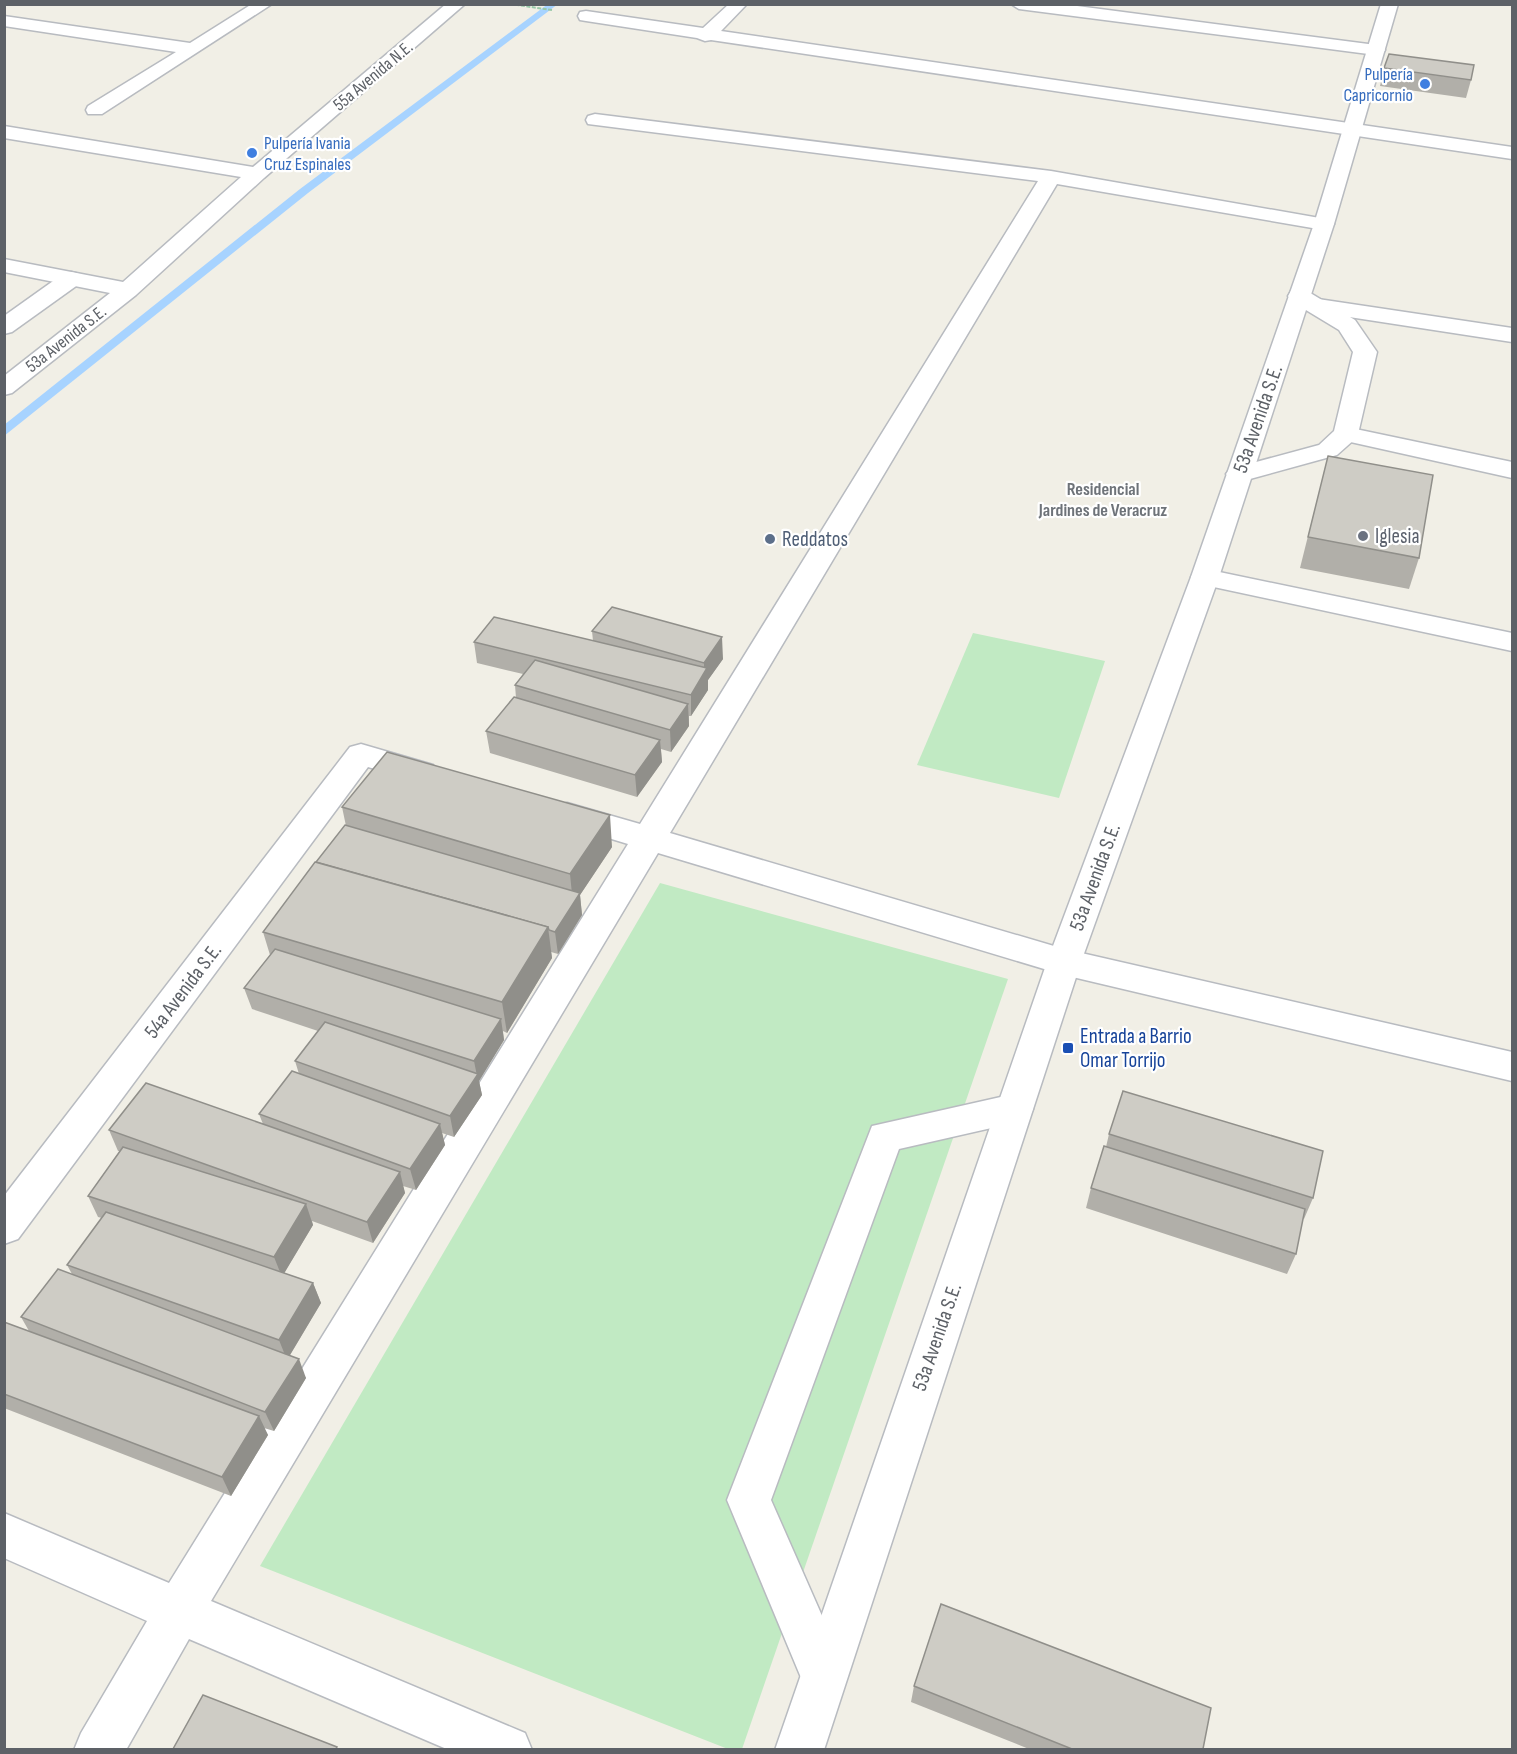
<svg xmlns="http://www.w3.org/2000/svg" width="1517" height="1754" font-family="'Sofia Sans Condensed',sans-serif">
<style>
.green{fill:#c1eac3}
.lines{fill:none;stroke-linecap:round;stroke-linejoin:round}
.stream{fill:#a7d3ff;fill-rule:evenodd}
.service-casing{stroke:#b8bbc0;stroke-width:3}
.minor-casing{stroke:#b8bbc0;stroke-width:3}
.tertiary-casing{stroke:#b8bbc0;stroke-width:3}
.path{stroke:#98c9a9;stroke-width:2;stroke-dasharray:4 1.5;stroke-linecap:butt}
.service{fill:#fff;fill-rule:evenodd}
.minor{fill:#fff;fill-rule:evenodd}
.tertiary{fill:#fff;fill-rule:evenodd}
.wall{fill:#b1afa9}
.shaded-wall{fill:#908f8a}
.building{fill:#ceccc5;stroke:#908f8a;stroke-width:1.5}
.shop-dot{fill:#3f7fe0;stroke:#fff;stroke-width:2}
.worship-dot{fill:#6b7280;stroke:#fff;stroke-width:2}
.service-dot{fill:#5c6f8a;stroke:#fff;stroke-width:2}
.transit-dot{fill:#1a4fb4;stroke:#fff;stroke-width:2}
.labels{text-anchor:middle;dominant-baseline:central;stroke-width:4.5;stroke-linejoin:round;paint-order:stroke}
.far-shop-label{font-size:18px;fill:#366cbe;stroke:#fff;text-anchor:end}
.far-street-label{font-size:18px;fill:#5d6167;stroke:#fff}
.far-neighbourhood-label{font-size:18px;font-weight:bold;fill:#6e7379;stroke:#fff}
.street-label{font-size:21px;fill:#5d6167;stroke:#fff}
.worship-label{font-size:21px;fill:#5b616d;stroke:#fff;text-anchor:start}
.service-label{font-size:21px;fill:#4e5e75;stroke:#fff;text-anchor:start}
.transit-label{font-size:21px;fill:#164399;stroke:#fff;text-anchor:start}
</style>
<rect width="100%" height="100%" fill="#f1efe6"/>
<g class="green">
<polygon points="973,633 1105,661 1059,798 917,765"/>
<polygon points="660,883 1008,979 742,1749 728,1749 260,1566"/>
</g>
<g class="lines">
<polygon class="stream" points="548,4 558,4 308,193 4,436 4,425 300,189"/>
<g class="service-casing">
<g id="service">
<polygon points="71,272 79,274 82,279 79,284 12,332 4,334 4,316 63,274"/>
<polygon points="1299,289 1307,291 1355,320 1377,352 1358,434 1355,439 1337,455 1239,482 1230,479 1226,474 1230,469 1319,445 1334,431 1353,352 1339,330 1291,301 1288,296 1291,291"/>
<polygon points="1014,1094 1027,1098 1033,1109 1027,1120 899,1149 771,1500 848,1675 841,1692 824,1699 807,1692 727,1500 872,1126"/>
</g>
</g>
<g class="minor-casing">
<g id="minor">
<polygon points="252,4 272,4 102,114 88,114 86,110 88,106 176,52 4,26 4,16 190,43"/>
<polygon points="446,4 465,4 264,178 136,295 12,393 4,395 4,376 110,293 4,272 4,259 123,282 241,177 4,138 4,126 253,167"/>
<polygon points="729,4 747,4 721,31 1512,147 1512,159 711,40 705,41 697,38 586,21 580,20 578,16 580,12 586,11 703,28"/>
<polygon points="1011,4 1062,4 1376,45 1382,46 1385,50 1382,54 1376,55 1019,9"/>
<polygon points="595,114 1051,171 1331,220 1334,224 1331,228 1324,230 1057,184 670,833 1064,949 1512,1052 1512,1081 1064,975 658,853 211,1601 525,1733 532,1750 449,1750 189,1639 126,1750 74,1750 81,1733 147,1621 4,1558 4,1513 169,1583 628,844 556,822 551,814 556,806 567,803 640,824 1038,181 588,124 586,120 588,116"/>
<polygon points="1318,299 1512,328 1512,342 1310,311 1307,306 1310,301"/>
<polygon points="1346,427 1512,462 1512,478 1337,439 1334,434 1337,429"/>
<polygon points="1205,569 1512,633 1512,651 1195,583 1191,577 1195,571"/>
<polygon points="361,744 433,765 438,772 433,779 422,783 368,767 18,1239 4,1244 4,1196 350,747"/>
</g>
</g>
<g class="tertiary-casing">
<polygon id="tertiary" points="1381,4 1398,4 1334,224 1219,577 1081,962 824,1750 775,1750 1047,962 1191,577 1314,224"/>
</g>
<polyline class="path" points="510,4 552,10"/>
<use href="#service" class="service"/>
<use href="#minor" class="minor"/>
<use href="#tertiary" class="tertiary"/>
</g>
<g class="wall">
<polygon points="1384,68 1471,80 1466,98 1380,86"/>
<polygon points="1328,456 1419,558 1409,589 1300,568"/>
<polygon points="592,631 723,659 708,680 708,690 691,716 689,716 689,726 671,752 661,749 662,762 637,797 490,753 486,731 516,698 515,685 523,674 477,663 474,642 593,641"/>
<polygon points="342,807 612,847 580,895 582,915 558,954 551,952 552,958 507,1033 503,1031 504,1040 479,1081 482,1095 454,1137 442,1133 445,1145 416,1190 403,1186 405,1193 373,1243 312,1221 313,1225 284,1273 313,1283 321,1303 290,1355 306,1378 274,1431 264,1428 268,1435 231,1496 4,1408 4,1322 29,1331 21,1317 72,1274 67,1265 102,1218 98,1217 88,1196 120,1151 118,1151 109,1130 263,1124 259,1114 299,1074 295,1061 318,1031 252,1009 244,988 270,955 263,932 316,863 316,862 346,826"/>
<polygon points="1109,1134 1313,1198 1304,1219 1303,1218 1296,1254 1287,1274 1086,1208 1091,1188 1106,1147"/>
<polygon points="914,1686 1203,1749 1029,1749 911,1702"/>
</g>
<g class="shaded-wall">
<polygon points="722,637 723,659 708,680 708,690 691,716 691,695 704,673 704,663"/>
<polygon points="688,704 689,726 671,752 670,730"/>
<polygon points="660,740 662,762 637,797 635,775"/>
<polygon points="610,815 612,847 580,895 582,915 558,954 555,932 573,904 570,874"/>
<polygon points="548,927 552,958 507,1033 502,1002"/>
<polygon points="501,1019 504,1040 479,1081 482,1095 454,1137 450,1116 477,1076 474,1061"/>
<polygon points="440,1124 445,1145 416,1190 410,1169"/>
<polygon points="400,1172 405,1193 373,1243 367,1222"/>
<polygon points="306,1204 313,1225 282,1277 274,1257"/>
<polygon points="313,1283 321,1303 287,1360 279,1340"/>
<polygon points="299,1359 306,1378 274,1431 265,1412"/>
<polygon points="259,1416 268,1435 231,1496 222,1477"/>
</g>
<g class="building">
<polygon points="1389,54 1474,65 1471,80 1384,68"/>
<polygon points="1328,456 1433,475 1419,558 1308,537"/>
<polygon points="612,607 722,637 704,663 592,631"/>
<polygon points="494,617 707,668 691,695 474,642"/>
<polygon points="535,660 688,704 670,730 515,685"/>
<polygon points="514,697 660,740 635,775 486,731"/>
<polygon points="387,752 610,815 570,874 342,807"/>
<polygon points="345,825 580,893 555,932 549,930 548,927 316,862"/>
<polygon points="315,862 548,927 502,1002 263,932"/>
<polygon points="275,949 501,1019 474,1061 244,988"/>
<polygon points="325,1022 478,1074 450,1116 295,1061"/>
<polygon points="292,1071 440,1124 410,1169 259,1114"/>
<polygon points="146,1083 400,1172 367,1222 109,1130"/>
<polygon points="1123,1091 1323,1151 1313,1198 1109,1134"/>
<polygon points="1104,1146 1305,1209 1296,1254 1091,1188"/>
<polygon points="123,1147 306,1204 274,1257 88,1196"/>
<polygon points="106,1212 313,1283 279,1340 67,1265"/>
<polygon points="58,1269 299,1359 265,1412 21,1317"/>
<polygon points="4,1322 259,1416 222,1477 4,1394"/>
<polygon points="941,1604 1211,1708 1203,1749 1072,1749 914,1686"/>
<polygon points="203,1695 337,1747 336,1749 173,1749"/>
</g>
<g class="shop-dot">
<circle cx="1425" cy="84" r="6"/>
<circle cx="252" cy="153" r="6"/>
</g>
<circle class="worship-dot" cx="1363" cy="536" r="6"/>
<circle class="service-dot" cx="770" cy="539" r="6"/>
<rect class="transit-dot" x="1062" y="1042" width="12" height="12" rx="3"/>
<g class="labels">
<g class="far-shop-label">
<text x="1413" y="74">Pulpería<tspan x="1413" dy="21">Capricornio</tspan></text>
<text x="264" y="143" text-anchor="start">Pulpería Ivania<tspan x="264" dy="21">Cruz Espinales</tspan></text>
</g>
<g class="far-street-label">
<text transform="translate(373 76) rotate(-40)">55a Avenida N.E.</text>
<text transform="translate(66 339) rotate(-38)">53a Avenida S.E.</text>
</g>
<g class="far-neighbourhood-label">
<text x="1103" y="489">Residencial<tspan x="1103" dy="21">Jardines de Veracruz</tspan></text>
</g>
<g class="street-label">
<text transform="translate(1258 419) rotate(-71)">53a Avenida S.E.</text>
<text transform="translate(1095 877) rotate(-70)">53a Avenida S.E.</text>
<text transform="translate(183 991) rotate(-53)">54a Avenida S.E.</text>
<text transform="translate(937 1337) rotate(-71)">53a Avenida S.E.</text>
</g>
<g class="worship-label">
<text x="1375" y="536">Iglesia</text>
</g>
<g class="service-label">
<text x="782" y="539">Reddatos</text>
</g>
<g class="transit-label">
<text x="1080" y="1036">Entrada a Barrio<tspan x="1080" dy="24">Omar Torrijo</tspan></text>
</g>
</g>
<rect width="1517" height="1754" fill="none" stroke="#5d6167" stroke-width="12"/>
</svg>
